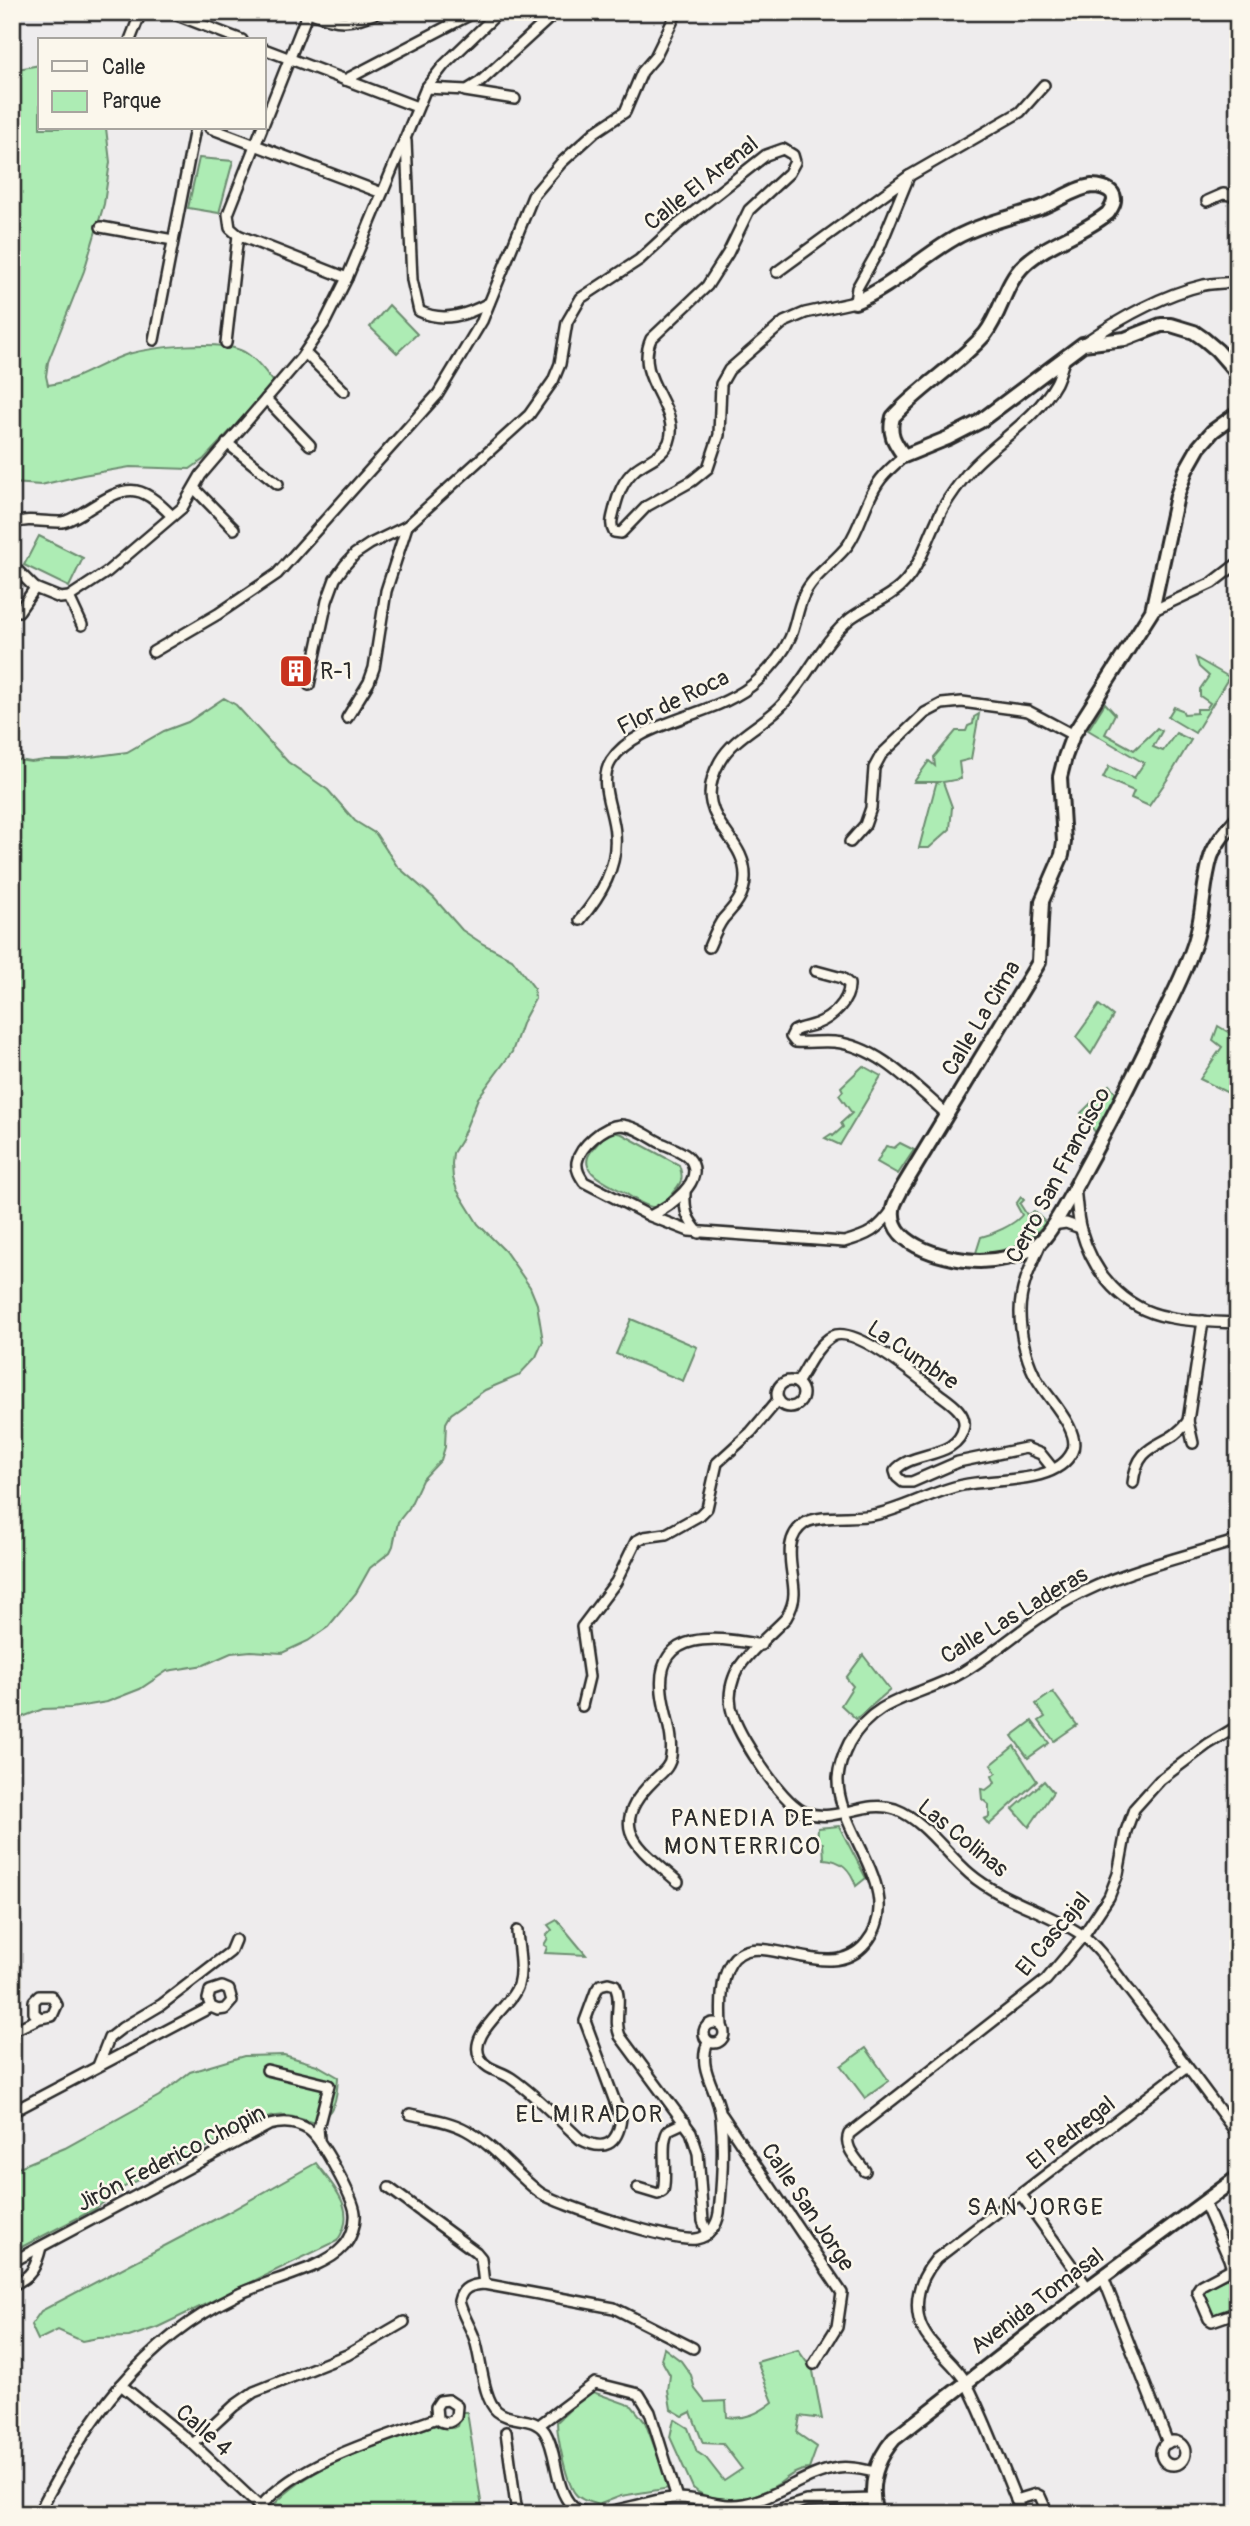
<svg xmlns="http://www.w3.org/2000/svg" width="1250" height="2526" font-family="Pangolin,sans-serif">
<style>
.green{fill:#adecb4;stroke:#6c8c70;stroke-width:2}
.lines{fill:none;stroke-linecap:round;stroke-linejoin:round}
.street-casing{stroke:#2b2b2b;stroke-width:14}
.secondary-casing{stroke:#2b2b2b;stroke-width:18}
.street{stroke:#fbf7ec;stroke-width:9}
.secondary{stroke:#fbf7ec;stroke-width:12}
.labels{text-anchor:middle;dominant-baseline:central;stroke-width:5;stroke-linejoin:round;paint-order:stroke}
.street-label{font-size:23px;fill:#2b2b2b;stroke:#fbf7ec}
.poi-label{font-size:23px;fill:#2b2b2b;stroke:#fbf7ec;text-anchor:start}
.neighbourhood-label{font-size:24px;letter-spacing:2px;fill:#2b2b2b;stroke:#fbf7ec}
</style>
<rect width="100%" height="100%" fill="#eeeced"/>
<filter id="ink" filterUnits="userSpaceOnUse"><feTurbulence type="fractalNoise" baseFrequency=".0143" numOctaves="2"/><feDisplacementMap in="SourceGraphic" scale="14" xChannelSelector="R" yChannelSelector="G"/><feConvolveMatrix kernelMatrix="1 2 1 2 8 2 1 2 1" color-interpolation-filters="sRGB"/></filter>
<g filter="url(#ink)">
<g class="green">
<path d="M40 65V128H106L110 162 104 204 84 271 48 362 46 376 48 385C78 381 100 363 128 354 153 347 216 340 240 350 255 356 265 372 275 383L204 459 190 469 130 467 83 475 41 485 12 483V70Z"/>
<polygon points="199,158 233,161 219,213 188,208"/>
<polygon points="389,305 417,334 397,353 370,327"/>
<polygon points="39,536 83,558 69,587 24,565"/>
<polygon points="1196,658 1229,677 1195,733 1168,717 1174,707 1182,710 1184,714 1197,713 1197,709 1206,709 1210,703 1200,696 1200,689 1209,676 1199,667"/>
<polygon points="224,698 236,705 288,762 328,790 355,821 376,834 397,866 434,898 462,930 483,944 512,959 534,988 535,999 523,1021 512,1052 478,1098 461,1140 453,1153 452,1164 453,1178 457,1190 478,1224 505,1251 530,1287 537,1304 543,1341 536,1357 518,1376 485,1390 451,1414 446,1423 445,1447 441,1460 422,1480 409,1508 398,1522 393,1546 390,1552 370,1568 356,1593 328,1627 308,1641 282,1653 251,1651 231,1653 204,1665 167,1671 140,1689 107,1702 71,1708 43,1709 12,1721 12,759 31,762 45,760 68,760 127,752 164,731 188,722"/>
<path d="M1105 703 1115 714 1105 734 1134 750C1142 742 1150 736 1157 728L1162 731 1153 747 1163 751 1176 733 1191 740 1169 777 1149 806 1131 798 1134 791 1103 778 1109 766 1134 778 1144 763 1088 730Z"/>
<polygon points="979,714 971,759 959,762 961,779 943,782 952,807 950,829 929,848 919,848 936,784 939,782 914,782 929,761 935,766 934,757 956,731 966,731 968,726 973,724 974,717"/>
<polygon points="1099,1005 1113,1016 1091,1054 1076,1037"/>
<polygon points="1218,1026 1238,1038 1238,1098 1200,1079 1222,1047 1213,1040"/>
<polygon points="863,1066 881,1076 840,1145 825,1138 831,1134 833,1136 843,1127 841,1123 852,1113 839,1095 843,1091 841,1087"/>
<polygon points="1109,1085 1117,1094 1096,1133 1081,1113"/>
<path d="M613 1132 622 1134 679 1165C683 1176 683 1181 675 1190 670 1195 663 1207 654 1207 645 1207 633 1198 625 1193 609 1184 573 1171 593 1149 599 1142 604 1135 613 1132Z"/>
<polygon points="900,1143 914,1150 898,1174 877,1162 886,1146 894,1148"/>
<path d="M1021 1197 1024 1200 1020 1204 1027 1215 1034 1211 1046 1223C1027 1243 1003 1258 975 1256L981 1237C993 1234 1014 1225 1022 1215L1016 1204Z"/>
<polygon points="631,1319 697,1347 683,1381 616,1354"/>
<polygon points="863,1655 890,1690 856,1719 841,1705 853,1686 846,1678"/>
<polygon points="1053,1692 1077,1725 1054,1741 1039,1721 1045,1717 1036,1704"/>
<polygon points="1032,1721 1049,1743 1028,1758 1012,1736"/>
<polygon points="1014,1746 1037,1781 989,1825 984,1819 989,1817 989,1805 982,1799 981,1789 986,1790 995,1783 992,1776 996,1773 991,1765"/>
<polygon points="1044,1781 1053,1792 1029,1827 1013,1809"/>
<path d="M839 1826 866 1878 856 1886C851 1870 842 1860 824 1859L823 1843 817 1842 818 1828Z"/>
<polygon points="557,1920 586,1955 545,1953 547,1947 544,1945 548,1938 546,1936 552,1930 548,1925"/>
<polygon points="866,2048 889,2081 865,2098 841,2066"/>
<path d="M284 2055 317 2065 338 2077C337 2098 335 2115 314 2123 298 2118 283 2112 267 2118L122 2188 95 2209 12 2252V2170L65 2148 159 2096 190 2072 244 2056Z"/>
<path d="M316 2163C334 2188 359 2210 337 2241L158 2327 129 2337 98 2338 82 2341 58 2330 38 2340 31 2325 41 2311 227 2213Z"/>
<polygon points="1228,2278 1238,2301 1238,2308 1213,2318 1201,2289"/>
<path d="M664 2348 681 2361 691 2375 695 2389 705 2402 726 2401 727 2417C745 2420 759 2413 773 2402L757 2362 798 2350 813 2371 822 2419 800 2416 797 2433 817 2447 809 2469C797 2470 789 2476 780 2483 760 2495 741 2502 717 2498 707 2497 700 2495 693 2488L670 2437 674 2419 688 2428 697 2452 706 2458 724 2481 742 2469 723 2444 703 2443 691 2412 683 2416 671 2409 668 2391 670 2375 661 2359Z"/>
<path d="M593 2392 632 2406 645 2422 670 2488 621 2496 598 2505C590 2502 579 2500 574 2492 566 2479 557 2437 557 2422L586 2394Z"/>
<path d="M462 2412H467L483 2514H266C306 2463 377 2447 435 2425L454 2428 458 2426Z"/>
</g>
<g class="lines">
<g class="street-casing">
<g id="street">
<polyline points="169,12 242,40"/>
<path d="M309 12C341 25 348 23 380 12"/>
<polyline points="130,40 141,12"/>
<polyline points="264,49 417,107"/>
<polyline points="345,80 475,12"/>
<polyline points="426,88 467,90 480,82 556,12"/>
<polyline points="465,91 515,99"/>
<polyline points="264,123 308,12"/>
<polyline points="210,128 382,193"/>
<polyline points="262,128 228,214 230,228 238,235 347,278"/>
<path d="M406 141 412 280 419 311C443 323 467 315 489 303"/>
<polyline points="909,176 1020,112 1044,85"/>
<polyline points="1207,201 1223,194 1238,196"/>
<polyline points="101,227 173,240"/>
<polyline points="154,340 195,128"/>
<polyline points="226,343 238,235"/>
<path d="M1084 343C1121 318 1161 295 1204 285 1215 283 1227 283 1238 282"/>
<polyline points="305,353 344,391"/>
<polyline points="266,399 310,445"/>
<polyline points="227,443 278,484"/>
<polyline points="195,489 234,529"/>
<path d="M12 524C29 517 45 523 62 522 70 521 80 514 87 510 127 485 138 481 172 516"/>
<polyline points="12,565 35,588 60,598 69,597 107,572 182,508 201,475 301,358 324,324 347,278 426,88 444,65 499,12"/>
<polyline points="69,597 82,625"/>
<polyline points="19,611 35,588"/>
<polyline points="1152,611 1212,583 1238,563"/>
<polyline points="153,652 218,614 277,574 438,394 482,321 533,196 561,163 595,132 625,112 642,72 655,57 677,12"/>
<path d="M309 685 327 601 335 579 345 565 355 554 370 544 407 526 529 415 553 381 560 364 567 322 581 298 639 260 676 226 766 155 783 149 793 155 795 162 789 173 749 210 728 253 707 286 651 339C633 379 682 408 669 442 663 456 648 460 636 469 623 480 618 494 614 511 612 519 610 525 614 532L621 533 647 506 692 481 708 468 719 435 721 384 729 370 784 322 805 313 855 302 857 288 879 249 909 176 777 272"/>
<polyline points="347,718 369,682 374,668 386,591 407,526"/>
<polyline points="850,842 865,825 871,808 874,768 881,755 925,713 942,704 962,702 1028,711 1073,735"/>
<path d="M580 920C601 895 618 867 615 834 614 810 597 783 611 761 637 719 720 717 758 680 771 668 783 654 790 638 796 625 797 610 803 597 812 576 834 563 848 545 861 526 865 502 878 483 885 472 895 465 904 456"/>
<path d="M709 947C713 938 717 927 723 919 734 907 745 895 745 878 747 834 687 819 720 761 733 738 759 727 779 708 806 682 821 642 851 618 867 606 886 600 900 587 922 566 929 533 943 508 951 494 961 481 971 469 998 440 1036 419 1056 383 1060 375 1062 366 1065 358"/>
<path d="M816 971 842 978 849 984C850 1001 832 1018 816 1024 809 1027 801 1027 794 1031L791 1037 795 1042C808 1043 821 1041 834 1042 879 1046 915 1087 948 1115"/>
<path d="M1075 1188C1077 1202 1077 1217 1081 1230 1093 1273 1123 1309 1168 1317 1190 1322 1215 1322 1238 1323"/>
<path d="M685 1192C684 1211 687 1219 699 1233"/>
<path d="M650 1216C667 1208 710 1180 688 1157 681 1150 667 1146 659 1142 648 1136 633 1125 620 1125 604 1126 580 1146 577 1162 576 1170 580 1176 584 1182L650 1216 689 1231 844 1242C869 1235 878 1230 893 1209"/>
<polyline points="1052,1225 1066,1223 1080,1228"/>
<path d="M1042 1241C1032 1264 1020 1286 1020 1312 1020 1332 1025 1356 1034 1374 1043 1394 1083 1430 1072 1452 1056 1485 993 1478 963 1485 932 1491 905 1509 873 1515 855 1519 819 1514 805 1523 780 1540 794 1570 794 1593 794 1602 791 1610 786 1618 772 1633 740 1659 734 1677 729 1690 729 1705 734 1718 742 1741 784 1806 807 1813 837 1823 865 1799 895 1809 925 1820 946 1854 970 1874 1003 1902 1047 1911 1082 1935 1101 1949 1115 1973 1130 1991 1167 2039 1202 2087 1238 2135"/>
<circle cx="790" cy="1394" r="13"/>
<path d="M797 1383C807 1368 816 1345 833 1336 855 1325 920 1379 938 1393 948 1401 966 1411 964 1426 958 1460 911 1450 895 1471L897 1477 903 1482H912L958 1462 1026 1448 1041 1454 1053 1469"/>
<polyline points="1188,1421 1203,1321"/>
<path d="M1133 1483C1138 1438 1168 1450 1188 1421L1193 1443"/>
<polyline points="582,1706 589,1677 582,1627 616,1582 636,1541 644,1537 666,1534 700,1515 707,1508 717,1463 751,1432 778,1400"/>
<path d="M678 1882C640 1848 604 1829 653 1781 661 1773 670 1768 671 1756 674 1735 664 1713 662 1692 655 1627 720 1637 761 1645"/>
<path d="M517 1931C518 1948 523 1968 518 1985 511 2008 467 2033 480 2058 486 2070 501 2071 511 2078 536 2095 558 2119 580 2139 604 2152 618 2145 621 2118L585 2021 596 1991 600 1985 608 1983 615 1985C623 2001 613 2019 620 2036L691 2132 698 2153 703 2221 708 2234"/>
<circle cx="714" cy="2033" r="10"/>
<path d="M722 2026C713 1877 818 2002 866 1943 908 1892 836 1832 838 1778 839 1765 843 1755 849 1743 876 1695 922 1697 963 1672 1000 1650 1030 1620 1068 1600 1120 1571 1181 1558 1238 1540"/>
<polyline points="12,2031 40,2018 52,2016 57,2005 51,1996 39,1996 34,2001 34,2013 40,2018"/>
<polyline points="98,2066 109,2038 122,2028 161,2005 230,1952 235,1940"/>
<polyline points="267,2070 329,2085 318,2128 319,2139"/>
<polyline points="12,2112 211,2007 218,2010 225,2009 232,2001 229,1990 222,1987 210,1991 208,1999 211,2007"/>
<path d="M410 2114C428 2118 450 2121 466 2130 494 2145 514 2173 539 2192 558 2205 674 2243 696 2239 709 2237 717 2226 719 2213 722 2183 724 2149 721 2118 719 2090 696 2070 708 2042"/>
<polyline points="722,2115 842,2293 837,2327 814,2364"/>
<path d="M865 2171C858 2160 843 2147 849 2134L1046 1980 1083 1936 1109 1897 1118 1874 1126 1831 1134 1809 1160 1780 1208 1744 1238 1726"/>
<polyline points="389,2188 476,2252 481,2258 484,2284"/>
<path d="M638 2188 658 2194 663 2191C668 2175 659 2140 669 2130 673 2127 680 2125 685 2122"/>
<polyline points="1022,2196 1088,2288"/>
<polyline points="1204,2202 1229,2259 1238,2287"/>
<path d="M12 2262 269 2125C283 2121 297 2122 309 2130 321 2138 354 2199 355 2213 356 2224 351 2239 343 2247 324 2269 265 2281 237 2295 140 2342 87 2420 38 2514"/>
<polyline points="1231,2269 1201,2285 1197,2291 1209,2319 1212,2321 1238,2312"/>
<polyline points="1103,2277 1168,2443"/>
<path d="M12 2285C32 2277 36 2267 41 2247"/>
<path d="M693 2348 614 2308 484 2284C471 2285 462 2287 459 2301 462 2315 471 2327 475 2340 481 2358 483 2399 497 2411 511 2423 534 2415 545 2432 558 2453 554 2488 572 2506 588 2523 644 2502 665 2499 692 2494 717 2509 744 2504 777 2498 805 2473 838 2468 851 2466 864 2470 875 2472"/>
<polyline points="121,2385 193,2444 260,2507"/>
<polyline points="539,2425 595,2383 639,2394 650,2412 677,2498"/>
<polyline points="506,2432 517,2514"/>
<circle cx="1173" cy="2453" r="12"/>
<polyline points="193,2444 234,2406 254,2392 347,2355 404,2322"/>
<polyline points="1016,2500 1036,2494 1040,2496 1048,2514"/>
<path d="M255 2514C290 2463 381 2439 437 2418 443 2424 450 2424 456 2417L457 2406 448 2400 440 2401 436 2407 437 2418"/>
<polyline points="665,2514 693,2514"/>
<polyline points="765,2514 806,2501 873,2499"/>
<path d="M1022 2514C1004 2471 988 2426 967 2384 955 2361 925 2345 919 2319 914 2297 922 2276 936 2259L1187 2067"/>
</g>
</g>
<g class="secondary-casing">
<g id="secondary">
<path d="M855 302C892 287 920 258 955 238 983 223 1013 217 1042 207 1058 201 1075 188 1092 186 1099 186 1108 188 1112 193 1117 200 1112 207 1108 213 1083 234 1049 242 1025 264 1004 284 1002 312 985 334 958 365 920 387 893 417 888 434 895 443 904 456L948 438 979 422 1083 344 1125 339 1161 325H1171L1194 332 1204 339 1217 350 1238 374"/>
<path d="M1238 413 1213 431 1199 447 1186 470 1177 496 1152 611 1073 735 1065 757 1060 777 1064 842 1062 855 1042 901 1039 962 901 1190C899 1196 893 1203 893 1210 889 1248 953 1261 980 1261 1002 1260 1029 1256 1044 1238 1059 1220 1075 1187 1087 1165 1113 1118 1136 1071 1159 1023 1172 998 1185 972 1194 945 1204 916 1202 886 1211 857 1216 842 1228 829 1238 818"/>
<path d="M876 2514C868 2486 876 2460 894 2439L1088 2288 1238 2177"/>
</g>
</g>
<use href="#street" class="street"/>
<use href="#secondary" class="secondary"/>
</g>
</g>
<defs>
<g id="building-square" transform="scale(1.75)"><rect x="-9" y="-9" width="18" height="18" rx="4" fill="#c8321e" stroke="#fbf7ec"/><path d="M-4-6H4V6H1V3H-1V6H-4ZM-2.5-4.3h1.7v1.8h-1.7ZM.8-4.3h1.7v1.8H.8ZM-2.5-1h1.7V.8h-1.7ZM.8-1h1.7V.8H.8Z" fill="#fff"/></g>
</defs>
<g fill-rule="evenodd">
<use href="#building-square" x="296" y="671"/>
</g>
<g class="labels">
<g class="street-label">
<text transform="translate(701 183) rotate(-38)">Calle El Arenal</text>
<text transform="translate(673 702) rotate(-26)">Flor de Roca</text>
<text transform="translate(981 1018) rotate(-59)">Calle La Cima</text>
<text transform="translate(1058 1175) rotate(-62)">Cerro San Francisco</text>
<text transform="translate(913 1355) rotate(34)">La Cumbre</text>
<text transform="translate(1014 1615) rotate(-31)">Calle Las Laderas</text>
<text transform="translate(963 1838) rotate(39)">Las Colinas</text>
<text transform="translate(1053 1934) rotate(-50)">El Cascajal</text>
<text transform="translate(1071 2133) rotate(-38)">El Pedregal</text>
<text transform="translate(171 2158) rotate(-27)">Jirón Federico Chopin</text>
<text transform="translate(808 2207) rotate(56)">Calle San Jorge</text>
<text transform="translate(1037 2301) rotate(-37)">Avenida Tomasal</text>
<text transform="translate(204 2430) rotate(41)">Calle 4</text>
</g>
<g class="poi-label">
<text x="320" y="671">R-1</text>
</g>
<g class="neighbourhood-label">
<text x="743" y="1818">PANEDIA DE<tspan x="743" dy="28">MONTERRICO</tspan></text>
<text x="590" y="2114">EL MIRADOR</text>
<text x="1036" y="2207">SAN JORGE</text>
</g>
</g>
<rect width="1250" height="2526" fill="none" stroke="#fbf7ec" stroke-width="42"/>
<rect x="21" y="21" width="1208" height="2484" fill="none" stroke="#2b2b2b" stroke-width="2.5" filter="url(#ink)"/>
<rect x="38" y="38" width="228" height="91" fill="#fbf7ec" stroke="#a8a59f" stroke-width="2"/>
<rect x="52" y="61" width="35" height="10" fill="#fbf7ec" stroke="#a8a59f" stroke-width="2"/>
<text x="102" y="74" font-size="21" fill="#2b2b2b">Calle</text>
<rect x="52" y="91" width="35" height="21" fill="#adecb4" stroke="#a8a59f" stroke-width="2"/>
<text x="102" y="108" font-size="21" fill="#2b2b2b">Parque</text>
</svg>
